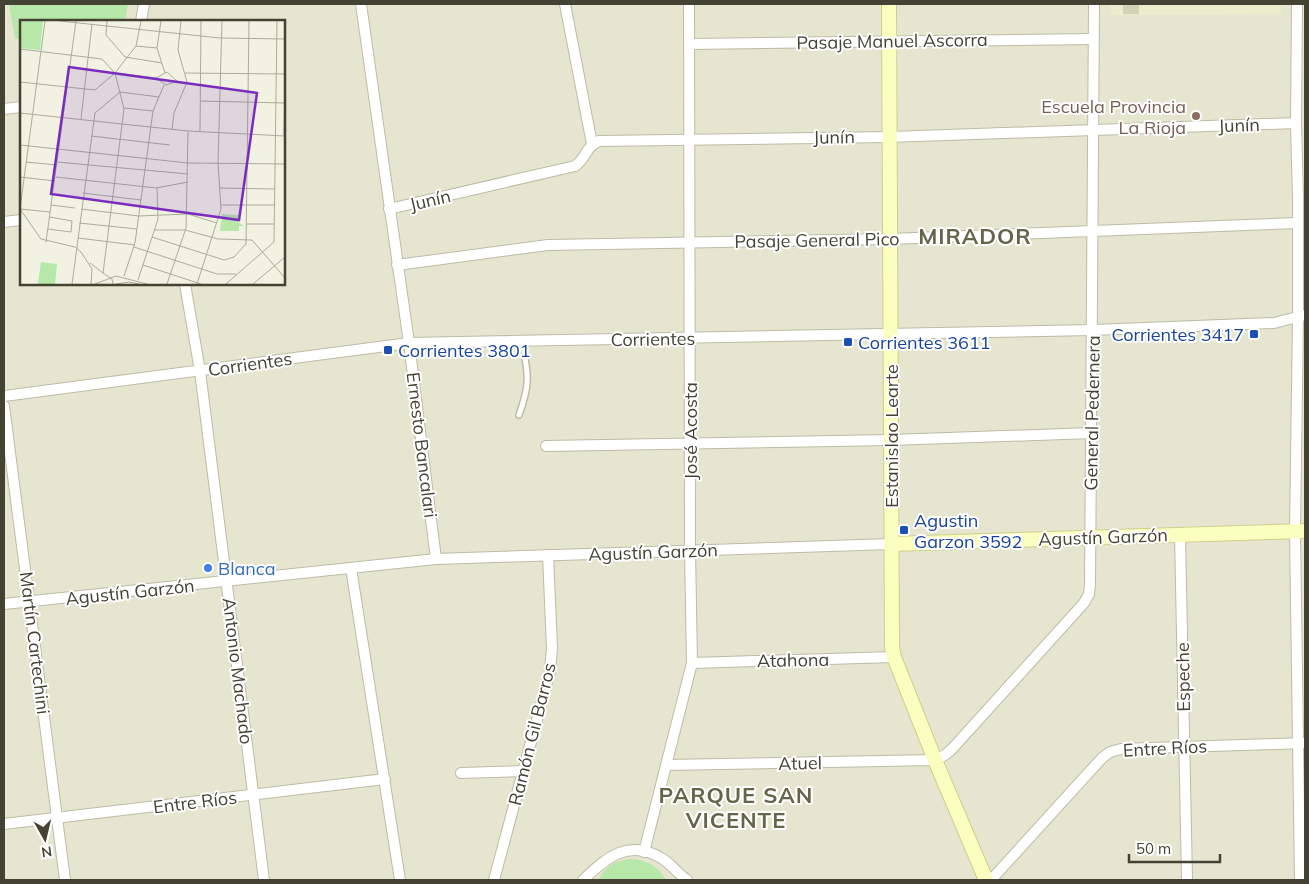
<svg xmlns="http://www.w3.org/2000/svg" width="1309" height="884" font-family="Mulish,sans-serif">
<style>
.residential{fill:#e6e6d0;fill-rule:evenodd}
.education{fill:#eaeccb}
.green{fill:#b7e8a9}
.building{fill:#d3d2b7}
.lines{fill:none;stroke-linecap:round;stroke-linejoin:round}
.service-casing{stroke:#bdbca5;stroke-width:8}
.minor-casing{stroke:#bdbca5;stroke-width:12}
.secondary-casing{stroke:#ccd08e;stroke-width:16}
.service{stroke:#fff;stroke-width:5}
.minor{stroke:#fff;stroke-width:10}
.secondary{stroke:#faffbf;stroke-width:14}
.education-dot{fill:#8d6e63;stroke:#fff;stroke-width:2}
.transit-dot{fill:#1a4fb4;stroke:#fff;stroke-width:2}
.shop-dot{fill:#3f7fe0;stroke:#fff;stroke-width:2}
.labels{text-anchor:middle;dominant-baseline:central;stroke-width:4;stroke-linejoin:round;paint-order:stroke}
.street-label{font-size:18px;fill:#434233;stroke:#fff}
.education-label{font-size:18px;fill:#785e54;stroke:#fff;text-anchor:end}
.transit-label{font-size:18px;fill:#164399;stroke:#fff;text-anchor:start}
.shop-label{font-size:18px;fill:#366cbe;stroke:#fff;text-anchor:start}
.district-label{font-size:22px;font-weight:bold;letter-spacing:1px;fill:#67644a;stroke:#fff}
.inset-road{fill:none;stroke:#abac9c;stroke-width:1}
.view{fill:#7b2cbf;fill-opacity:0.15;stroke:#7b2cbf;stroke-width:2.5}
.inset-edge{fill:none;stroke:#434233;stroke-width:2.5}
</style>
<rect width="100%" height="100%" fill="#f1f2e2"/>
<path class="residential" d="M4 4H1305V880H4ZM21 21H284V284H21Z"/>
<polygon class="education" points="1110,4 1281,4 1281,14 1110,15"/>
<g class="green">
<polygon points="9,4 128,4 125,21 21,21 21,38 15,39"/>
<path d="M629 859C646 859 658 866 666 880H598C605 867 615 861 629 859Z"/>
</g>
<rect class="building" x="1123" y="4" width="16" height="10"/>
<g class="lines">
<g class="service-casing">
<path id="service" d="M519 415C531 382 528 374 522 341"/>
</g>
<g class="minor-casing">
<g id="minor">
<polyline points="361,4 409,343 436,559"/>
<polyline points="565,4 592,144"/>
<polyline points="1297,4 1296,123 1298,200 1298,317 1295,531 1300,880"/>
<polyline points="141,21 144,4"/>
<polyline points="690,44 1094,39"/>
<polyline points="4,109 21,107"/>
<path d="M389 209 575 166C586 159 586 146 599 141L889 137 1296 123"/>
<polyline points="4,222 21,220"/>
<polyline points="397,265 548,245 889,239 1297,223"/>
<polyline points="185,284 200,371 264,880"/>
<polyline points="4,396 409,343 1093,330 1274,323 1305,315"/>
<polyline points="4,406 65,880"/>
<polyline points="546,446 891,440 1092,433"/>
<polyline points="1180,535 1187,880"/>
<polyline points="351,568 400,880"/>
<polyline points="4,604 436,559 891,544"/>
<polyline points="692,663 894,657"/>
<polyline points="666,765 935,760 945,755 952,749 1084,603 1089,594 1090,585 1094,4"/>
<polyline points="461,773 523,771"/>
<polyline points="4,824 385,779"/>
<polyline points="644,852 692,663 690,550 689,4"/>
<polyline points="494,880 550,671 552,648 548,555"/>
<path d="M583 880C607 857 629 838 663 859 672 865 678 874 687 880"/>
<polyline points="991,880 1102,758 1110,752 1121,749 1305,743"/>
</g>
</g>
<g class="secondary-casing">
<g id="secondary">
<polyline points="889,4 892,647 894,657 935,760 986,880"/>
<polyline points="891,544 1305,531"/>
</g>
</g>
<use href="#service" class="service"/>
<use href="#minor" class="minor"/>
<use href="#secondary" class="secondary"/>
</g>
<circle class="education-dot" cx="1196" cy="116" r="5"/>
<g class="transit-dot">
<rect x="1249" y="329" width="10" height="10" rx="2.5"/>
<rect x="843" y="337" width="10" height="10" rx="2.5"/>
<rect x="383" y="345" width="10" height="10" rx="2.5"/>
<rect x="899" y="525" width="10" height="10" rx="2.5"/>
</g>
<circle class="shop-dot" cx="208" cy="568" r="5"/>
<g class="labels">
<g class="street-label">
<text transform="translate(892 41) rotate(-1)">Pasaje Manuel Ascorra</text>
<text transform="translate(1239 125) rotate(-2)">Junín</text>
<text transform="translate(834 137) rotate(-1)">Junín</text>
<text transform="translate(430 200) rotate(-13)">Junín</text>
<text transform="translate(817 240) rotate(-1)">Pasaje General Pico</text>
<text transform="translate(653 339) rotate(-1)">Corrientes</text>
<text transform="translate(250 364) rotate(-8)">Corrientes</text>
<text transform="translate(1092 413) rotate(-89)">General Pedernera</text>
<text transform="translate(690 431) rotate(-90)">José Acosta</text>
<text transform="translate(891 436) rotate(-90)">Estanislao Learte</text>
<text transform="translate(422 445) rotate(83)">Ernesto Bancalari</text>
<text transform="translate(1103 537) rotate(-2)">Agustín Garzón</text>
<text transform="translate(653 552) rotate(-2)">Agustín Garzón</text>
<text transform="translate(130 592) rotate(-6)">Agustín Garzón</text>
<text transform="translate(35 643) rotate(83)">Martín Cartechini</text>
<text transform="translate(793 660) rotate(-1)">Atahona</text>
<text transform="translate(238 671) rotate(83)">Antonio Machado</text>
<text transform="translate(1183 677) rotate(-91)">Espeche</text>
<text transform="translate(532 734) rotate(-76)">Ramón Gil Barros</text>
<text transform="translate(1165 748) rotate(-3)">Entre Ríos</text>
<text transform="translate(800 763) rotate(-1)">Atuel</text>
<text transform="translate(195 802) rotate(-7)">Entre Ríos</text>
</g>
<g class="education-label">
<text x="1186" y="106">Escuela Provincia<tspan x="1186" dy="21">La Rioja</tspan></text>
</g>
<g class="transit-label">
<text x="1244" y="334" text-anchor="end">Corrientes 3417</text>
<text x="858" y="342">Corrientes 3611</text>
<text x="398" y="350">Corrientes 3801</text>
<text x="914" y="520">Agustin<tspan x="914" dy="21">Garzon 3592</tspan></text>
</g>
<g class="shop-label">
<text x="218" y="568">Blanca</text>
</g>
<g class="district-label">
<text x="975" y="236">MIRADOR</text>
<text x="736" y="795">PARQUE SAN<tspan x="736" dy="25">VICENTE</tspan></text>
</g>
</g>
<g transform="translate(20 20)">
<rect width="265" height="265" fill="#f1f2e2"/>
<path d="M0 1H23L20 30 0 28ZM202 194 218 195V202L224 206H219V211H200ZM21 242 37 244 35 264H18Z" fill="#b7e8a9"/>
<path class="inset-road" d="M40 1 200 18 265 19M87 1 86 15 105 37 142 43M141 1 137 28 145 53M116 26 137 28M0 29 82 39 95 53 104 89 83 253 92 259 93 264M147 52 157 61 146 65 136 58ZM95 53 136 58M165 53 265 54M0 62 75 70 95 53 116 26 121 1M180 81 265 83M104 88 133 91M0 93 102 104M61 99 72 4M102 104 168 111 265 116M152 110 154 93 167 62 158 30 161 1M180 112 181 1M264 115 265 56M71 116 150 125M0 125 168 143 265 144M6 142 37 145M37 142 168 154M0 157 35 161M36 157 136 168 168 162M199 168 254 169M63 173 121 180M31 185 55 188M201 185H254M0 189 25 1M0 189 21 219 55 227 61 232 72 249 71 264M0 189 30 192M61 189 119 196 168 194 197 203M59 203 117 209M227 204H254M28 209 51 212 52 201 30 197M135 210H165L198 219 232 220 265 258M132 217 204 240 214 237 226 224 229 1M58 218 115 225M26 222 56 1M114 227 197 254H216M70 243 83 253M123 245 181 264M104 256 115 223 133 91 144 65M118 260 138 199 137 168M52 264 75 93 100 72 139 77M75 264 96 256 127 264M96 264 109 262 119 264M147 264 166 208 168 112M177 264 201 189 198 143 202 1M206 264 254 222 257 1M233 264 265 237"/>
<path class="view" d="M49 47 237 73 219 200 31 174Z"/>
<rect width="265" height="265" class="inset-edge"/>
</g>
<rect width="1309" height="884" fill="none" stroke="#434233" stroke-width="10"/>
<g transform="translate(45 839) rotate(172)" stroke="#ffffff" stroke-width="4" paint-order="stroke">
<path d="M0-4L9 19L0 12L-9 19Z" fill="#434233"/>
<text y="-8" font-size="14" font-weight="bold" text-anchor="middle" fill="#434233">N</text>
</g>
<path d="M1129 854v8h91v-8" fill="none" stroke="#434233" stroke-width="2.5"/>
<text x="1136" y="854" font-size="15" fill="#434233" stroke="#ffffff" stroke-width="4" paint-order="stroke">50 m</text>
</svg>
